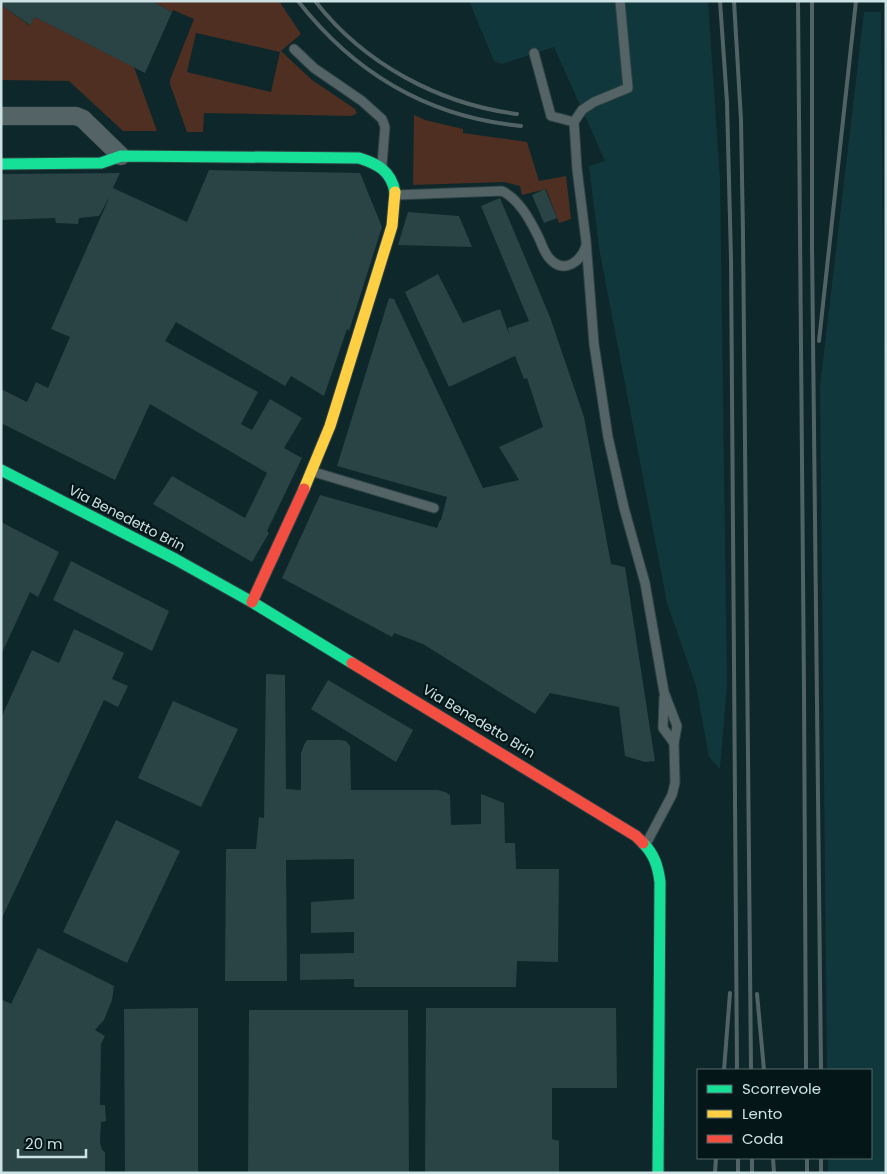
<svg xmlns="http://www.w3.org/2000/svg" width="887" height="1174" font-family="Poppins,sans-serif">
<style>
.built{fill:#10373b}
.green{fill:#4e2f21;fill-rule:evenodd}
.building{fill:#2a4345}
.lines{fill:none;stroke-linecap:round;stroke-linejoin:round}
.lane-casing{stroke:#2f4345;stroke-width:11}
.street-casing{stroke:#2f4345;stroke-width:19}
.fast-casing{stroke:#2f4345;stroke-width:13}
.slow-casing{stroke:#2f4345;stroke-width:13}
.jam-casing{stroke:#2f4345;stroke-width:13}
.lane{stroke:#546366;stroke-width:9}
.street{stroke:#546366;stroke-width:18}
.fast{stroke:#16e098;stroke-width:11}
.slow{stroke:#ffcf43;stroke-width:11}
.jam{stroke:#f24e42;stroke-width:11}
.rail{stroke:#526366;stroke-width:4}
.labels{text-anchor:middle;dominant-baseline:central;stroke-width:4.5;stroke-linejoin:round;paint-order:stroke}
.street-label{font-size:14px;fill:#cce2e5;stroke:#051618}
</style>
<rect width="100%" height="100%" fill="#0e272a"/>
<g class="built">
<polygon points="469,1 708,1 720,180 727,685 720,769 709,757 696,686 667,603 599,248 589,166 605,161 554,47 502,64 494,61"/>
<polygon points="864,12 881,12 886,609 886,1173 828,1173 828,1158 871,1158 871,1070 827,1070 820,386"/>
</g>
<g class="green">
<path d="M152 1H279L301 34 281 51 312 80 355 109 357 113 352 116 204 113 203 132H187L170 84V80L194 19 173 10 172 12ZM196 33 280 52 271 92 187 72Z"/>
<polygon points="1,5 29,25 35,17 134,67 157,131 123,131 69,81 1,80"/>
<polygon points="414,115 425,120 463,129 463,133 527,142 539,181 566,176 571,219 559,223 546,189 522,195 520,186 504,182 413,185"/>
</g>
<g class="building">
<polygon points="1,1 152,1 172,12 145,73 35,17 30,25 1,5"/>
<polygon points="209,170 360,173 382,227 349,331 347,329 324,396 291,376 285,386 176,322 165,341 258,392 241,424 252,430 270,399 302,418 284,448 302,458 267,531 269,533 252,562 153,504 172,476 245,518 267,473 150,404 115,480 1,423 1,389 27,402 36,382 48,388 70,337 51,329 110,196 99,216 79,218 78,224 56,223 55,218 1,220 1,174 120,173 113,188 187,222"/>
<polygon points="545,189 557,218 544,223 532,195"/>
<polygon points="500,198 550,317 584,417 611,564 625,567 655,761 645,762 625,756 619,707 550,693 535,714 423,644 394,633 392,637 282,578 320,495 437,528 440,520 441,520 447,497 337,466 389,298 394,299 483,488 519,480 499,447 543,427 527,378 524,379 515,356 449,387 405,292 438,274 463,323 500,309 509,334 508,328 529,321 481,206"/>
<polygon points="408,212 459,216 472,247 398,245"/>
<polygon points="1,522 59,552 38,597 30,592 1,655"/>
<polygon points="71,561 169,611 152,651 53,600"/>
<polygon points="74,629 124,653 112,679 128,686 118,707 104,700 1,920 1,718 32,650 59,663"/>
<polygon points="266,674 285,675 286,789 301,790 301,753 304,745 307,740 340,740 346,741 350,746 351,790 438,790 445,792 450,795 451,825 481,824 481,794 504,803 505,843 515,843 516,869 559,869 558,962 517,961 516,987 354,987 354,979 300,980 300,954 354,953 354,932 311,933 311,902 354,899 354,859 286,860 287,981 225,981 226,849 256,849 259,817 264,818"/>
<polygon points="328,680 413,730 396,762 311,709"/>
<polygon points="173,701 238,729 201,807 138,778"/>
<polygon points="116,820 180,851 127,963 63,932"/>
<polygon points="38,948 114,986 112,1000 104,1020 95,1030 105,1036 101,1044 100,1105 105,1105 106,1121 101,1122 100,1142 102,1150 105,1152 105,1173 1,1173 1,999 11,1004"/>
<polygon points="198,1008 198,1173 125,1173 124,1009"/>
<polygon points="426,1008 616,1008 617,1088 552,1088 552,1139 559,1141 559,1173 425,1173"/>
<polygon points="249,1010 408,1010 409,1173 248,1173"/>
</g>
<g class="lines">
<g class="lane-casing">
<g id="lane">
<polyline points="620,1 628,88 594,102 582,110 574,122 577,169 586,241 594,344 608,437 624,508 645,583 664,692 677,726 674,743 675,783 672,795 646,844"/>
<polyline points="294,49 314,68 362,101 382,119 385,127 382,165"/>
<polyline points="534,53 551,116 574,122"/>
<path d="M396 195 502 191C519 199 530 220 538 236 542 244 544 254 551 260 565 274 581 261 586 246"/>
<polyline points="314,472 434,508"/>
<polyline points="664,697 663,728 674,743"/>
</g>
</g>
<g class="street-casing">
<polyline id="street" points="1,116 76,116 83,119 121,156"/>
</g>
<g class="fast-casing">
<g id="fast">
<path d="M1 164 101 163 121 156 359 158C378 164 391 171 395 192"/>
<polyline points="1,470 175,559 252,602 352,663"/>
<path d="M643 843C654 854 658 866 660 882L658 1173"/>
</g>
</g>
<g class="slow-casing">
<polyline id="slow" points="304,489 330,426 392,226 395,192"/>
</g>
<g class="jam-casing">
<g id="jam">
<polyline points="252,602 304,489"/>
<polyline points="352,663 636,836 643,843"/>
</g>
</g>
<use href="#lane" class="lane"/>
<use href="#street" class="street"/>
<use href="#fast" class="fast"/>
<use href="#slow" class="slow"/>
<use href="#jam" class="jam"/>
<g class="rail">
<path d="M298 1C355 74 428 117 521 126"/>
<path d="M315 1C364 64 439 104 517 114"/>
<polyline points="720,1 727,102 731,259 737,1070"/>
<polyline points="734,1 741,120 743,233 751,1070"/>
<polyline points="798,1 804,691 806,1070"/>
<polyline points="812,1 812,246 821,1070"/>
<polyline points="819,341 856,1"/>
<polyline points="757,994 764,1070"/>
<polyline points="724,1070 730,993"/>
<polyline points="738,1158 738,1173"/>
<polyline points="752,1158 752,1173"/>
<polyline points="773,1158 774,1173"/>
<polyline points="807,1158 807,1173"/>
<polyline points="821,1158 821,1173"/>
<polyline points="715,1173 716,1158"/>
</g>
</g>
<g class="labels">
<g class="street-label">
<text transform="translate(127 518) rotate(27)">Via Benedetto Brin</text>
<text transform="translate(479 721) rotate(31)">Via Benedetto Brin</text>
</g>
</g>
<rect width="887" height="1174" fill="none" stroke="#cce2e5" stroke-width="5"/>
<rect x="697" y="1069" width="175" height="90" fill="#051618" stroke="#55686a"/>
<rect x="707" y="1085" width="25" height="8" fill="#16e098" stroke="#55686a"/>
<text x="742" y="1094" font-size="15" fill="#cce2e5">Scorrevole</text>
<rect x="707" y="1110" width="25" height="8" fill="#ffcf43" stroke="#55686a"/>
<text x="742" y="1119" font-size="15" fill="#cce2e5">Lento</text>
<rect x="707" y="1135" width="25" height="8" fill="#f24e42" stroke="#55686a"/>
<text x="742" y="1144" font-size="15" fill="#cce2e5">Coda</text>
<path d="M18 1149v8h68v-8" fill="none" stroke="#cce2e5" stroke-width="2.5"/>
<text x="25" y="1149" font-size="15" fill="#cce2e5" stroke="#051618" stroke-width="4" paint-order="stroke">20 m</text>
</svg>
